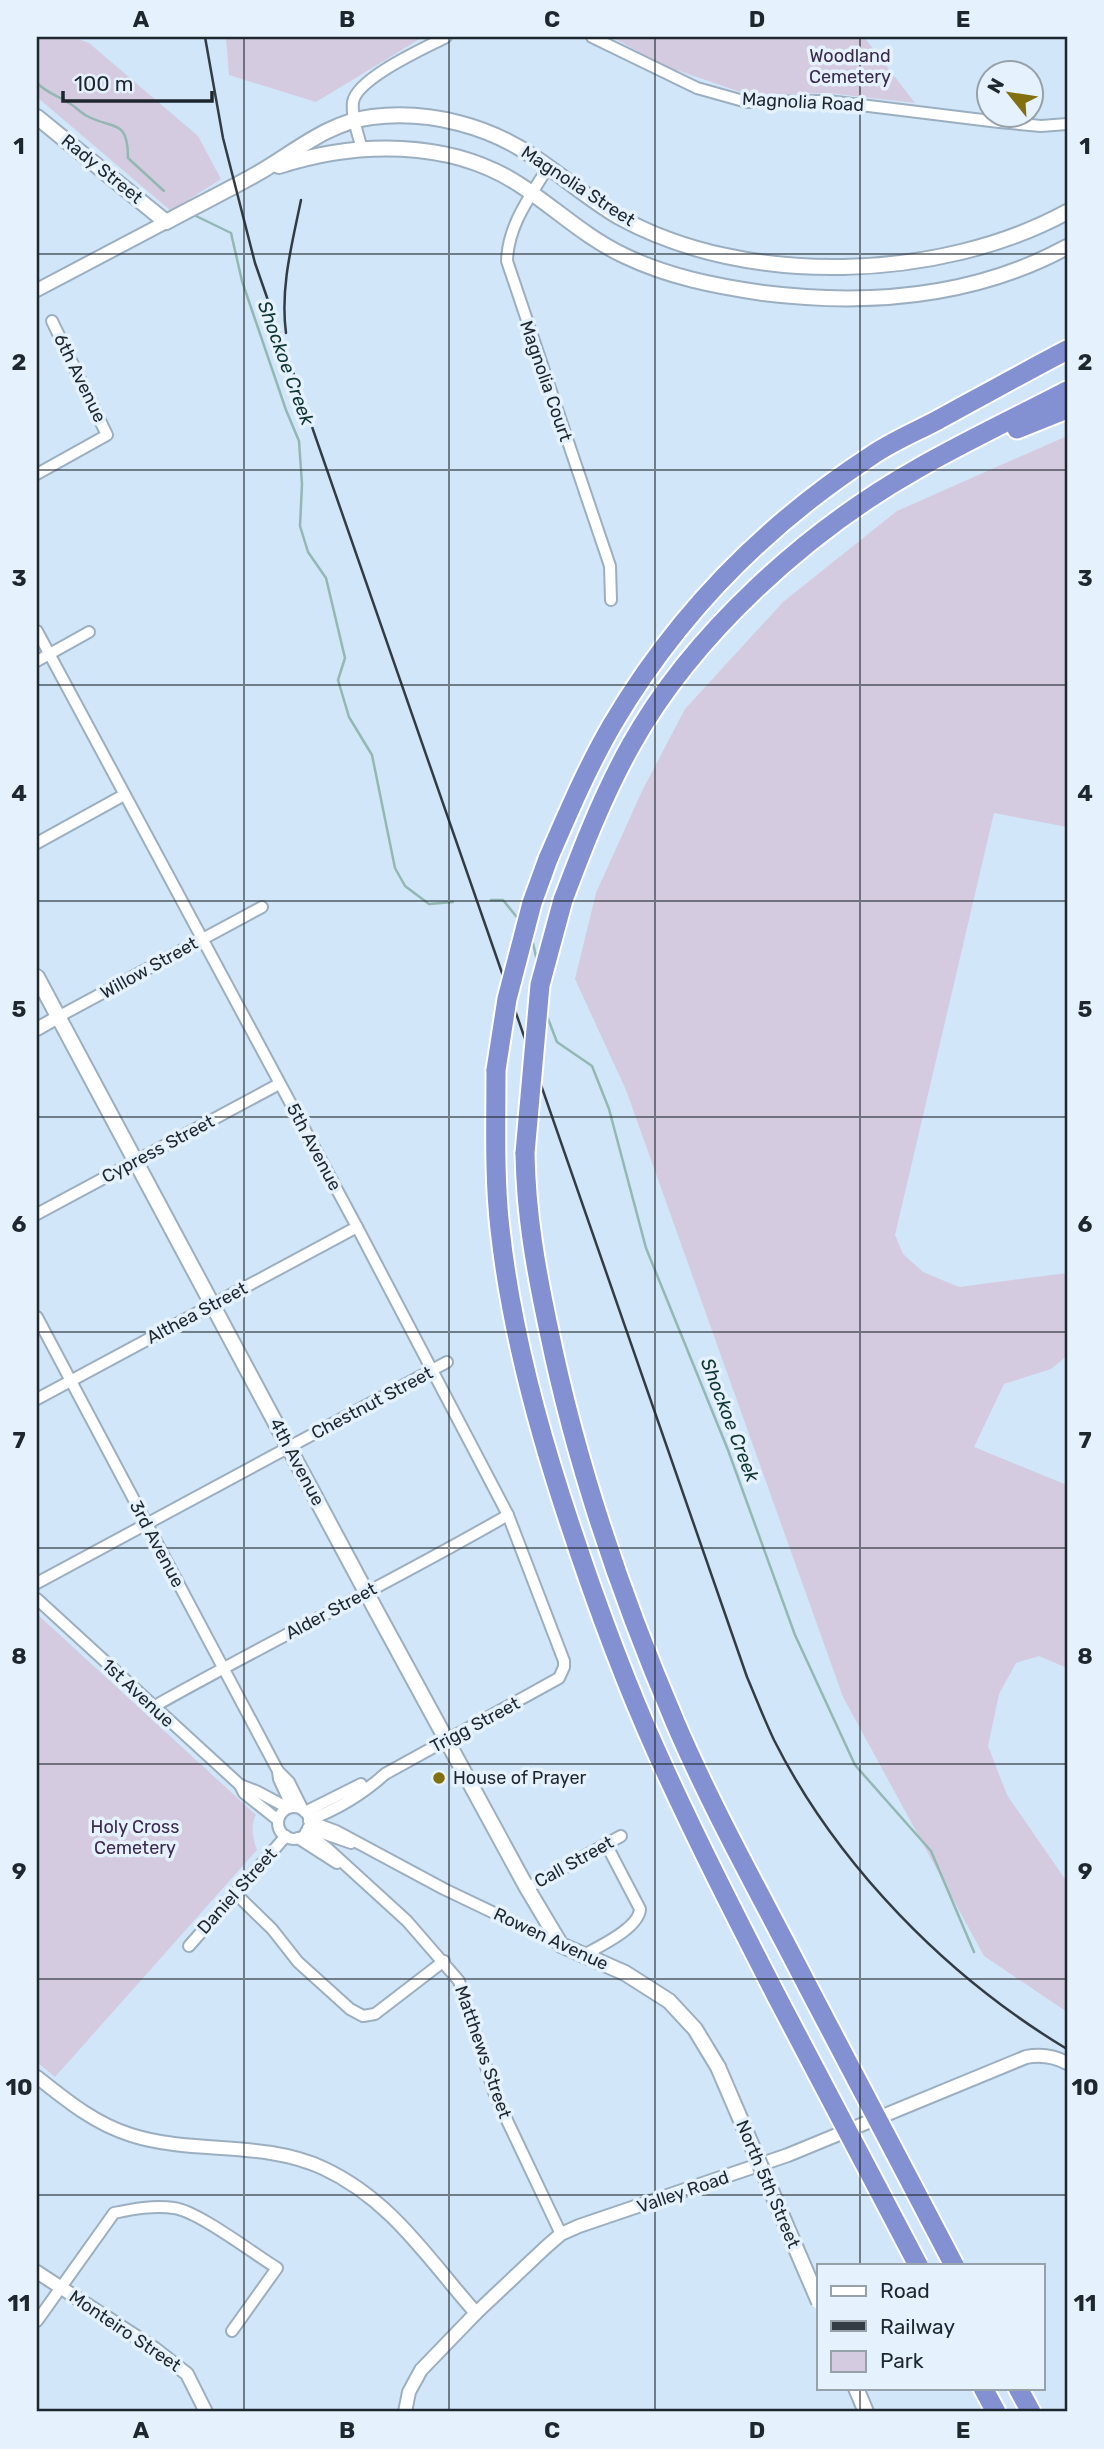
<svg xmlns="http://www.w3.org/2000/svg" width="1104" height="2449" font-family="Rubik,sans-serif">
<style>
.green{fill:#d4cbe1}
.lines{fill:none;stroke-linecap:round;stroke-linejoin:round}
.stream{stroke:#93b8b3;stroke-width:2.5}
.minor-casing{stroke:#9cafc1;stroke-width:14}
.tertiary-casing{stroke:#9cafc1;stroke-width:16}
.secondary-casing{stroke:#9cafc1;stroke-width:18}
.motorway-casing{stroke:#fff;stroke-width:23}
.minor{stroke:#fff;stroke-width:10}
.tertiary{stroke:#fff;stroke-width:12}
.secondary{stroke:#fff;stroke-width:14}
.motorway{stroke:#8390d1;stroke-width:19}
.rail{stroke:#333c44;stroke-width:2.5}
.secondary-bridge-casing{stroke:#9cafc1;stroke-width:18;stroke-linecap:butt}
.motorway-bridge-casing{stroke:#fff;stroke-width:23;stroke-linecap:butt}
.secondary-bridge{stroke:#fff;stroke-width:14}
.motorway-bridge{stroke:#8390d1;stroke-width:19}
.grid{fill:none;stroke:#1f272e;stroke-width:2;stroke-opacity:0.55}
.poi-dot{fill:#826f0e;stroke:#e5f2fd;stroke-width:2.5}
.labels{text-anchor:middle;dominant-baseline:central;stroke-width:7;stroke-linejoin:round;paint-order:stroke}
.park-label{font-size:18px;fill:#3b2950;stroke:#e5f2fd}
.street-label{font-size:18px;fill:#1f272e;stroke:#e5f2fd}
.poi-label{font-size:18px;fill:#1f272e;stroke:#e5f2fd;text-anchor:start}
.water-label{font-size:19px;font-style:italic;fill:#103632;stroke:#e5f2fd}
.neatline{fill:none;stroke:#1f272e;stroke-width:2.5}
.grid-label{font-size:23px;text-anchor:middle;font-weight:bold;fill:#1f272e}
</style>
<rect width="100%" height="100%" fill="#d1e6f8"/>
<g class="green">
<polygon points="37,37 73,37 89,43 198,136 221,179 171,211 37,97"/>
<polygon points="226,37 423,37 316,102 229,75"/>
<polygon points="612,37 864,37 915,103 828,93 749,95 662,65"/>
<polygon points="1067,436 1067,827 994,813 895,1235 903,1254 923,1272 959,1287 1067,1273 1067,1356 1051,1369 1004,1384 974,1447 1067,1485 1067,1668 1039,1656 1016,1663 999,1694 988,1746 1007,1795 1067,1882 1067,2012 984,1956 843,1697 626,1090 575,979 596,893 642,791 685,709 783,602 897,511"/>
<path d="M37 1614 256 1815C250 1824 253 1840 257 1850L55 2077 37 2062Z"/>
</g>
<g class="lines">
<g class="stream">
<path d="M37 83C47 93 58 96 69 103 76 107 81 113 87 116 113 130 128 118 128 158L164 191"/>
<polyline points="196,216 231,233 242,281 286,410 299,441 302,484 300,526 308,552 326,578 345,658 338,680 349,717 372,755 395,868 405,886 429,904 453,902"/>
<polyline points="491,900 503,900 520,921"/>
<polyline points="531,934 537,961"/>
<polyline points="547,1016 557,1042 592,1066 609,1109 646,1248 728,1450 795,1635 855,1765 931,1851 974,1952"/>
</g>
<g class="minor-casing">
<g id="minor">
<polyline points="592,37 697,88 747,102 828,101 999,122 1041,126 1067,124"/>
<path d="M362 150C359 136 351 117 353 102 357 78 425 48 446 37"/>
<path d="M548 167C530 197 508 225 507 261L610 566 611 600"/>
<polyline points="37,474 107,435 52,321"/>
<path d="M37 631 357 1227 508 1515 564 1661V1667L559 1678 385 1774C364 1793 336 1810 309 1820"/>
<polyline points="37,661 89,632"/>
<polyline points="37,843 124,795"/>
<polyline points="58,1017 262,907"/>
<polyline points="37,1214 279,1084"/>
<polyline points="37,1317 278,1771 279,1779 292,1807"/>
<polyline points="37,1399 357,1227"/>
<polyline points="37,1583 447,1362"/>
<polyline points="37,1599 240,1785 244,1793 278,1820"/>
<path d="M153 1707C270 1641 392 1582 508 1515"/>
<polyline points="278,1771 289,1782 303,1810"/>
<polyline points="240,1785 256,1791 288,1808"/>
<circle cx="294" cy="1823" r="16"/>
<polyline points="305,1812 361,1784"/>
<polyline points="309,1821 336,1831 444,1889 561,1945"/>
<polyline points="308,1828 351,1843"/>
<polyline points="306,1832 327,1848 407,1921 459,1981 495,2095 561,2234"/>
<polyline points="298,1838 337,1863"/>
<polyline points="527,1888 621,1836"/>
<polyline points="235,1893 272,1929 298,1962 350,2009 363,2016 375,2014 444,1961"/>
<polyline points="189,1946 286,1836"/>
<path d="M584 1955C600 1946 639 1928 640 1909L606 1844"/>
<path d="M37 2321 114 2213C133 2209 154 2205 174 2208 198 2211 254 2254 277 2268L232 2331"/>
</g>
</g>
<g class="tertiary-casing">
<g id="tertiary">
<polyline points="37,290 166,222"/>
<polyline points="37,1029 58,1017"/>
<path d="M37 2077C66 2100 95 2124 131 2135 194 2155 262 2140 323 2168 392 2200 428 2259 476 2313"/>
<polyline points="37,2272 155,2349 187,2374 206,2412"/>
<path d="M405 2412 409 2392 421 2370 476 2313 546 2247 561 2234 579 2226 788 2155 1026 2057C1041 2054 1054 2056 1067 2063"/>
</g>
</g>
<g class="secondary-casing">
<g id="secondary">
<path d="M37 117 166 222C197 205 229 190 260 172 296 151 329 122 372 117 430 110 490 126 537 159 565 178 590 200 619 217 747 288 940 281 1067 212"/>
<path d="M279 166C356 141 450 139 520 185 555 208 586 238 625 256 669 277 715 286 763 293 868 306 973 298 1067 247"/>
<polyline points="37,977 366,1592 527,1888 561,1945 625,1973 669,2001 695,2029 718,2067"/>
<polyline points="856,2388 866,2412"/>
</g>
</g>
<g class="motorway-casing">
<g id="motorway">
<polyline points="1017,429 1067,409"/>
<path d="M548 859C568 813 587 768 612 725 676 616 765 525 871 456 891 442 915 432 936 421 980 397 1023 373 1067 350"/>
<path d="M563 900C583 847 603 795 631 745 693 634 807 531 917 469 966 441 1017 417 1067 391"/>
<path d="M496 1070C496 1123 494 1176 500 1229 510 1320 533 1410 561 1497 589 1584 620 1671 658 1755 695 1837 736 1917 777 1997"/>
<path d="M525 1153C526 1215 536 1270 549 1331 576 1463 622 1598 675 1722 714 1813 763 1899 808 1987"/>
<polyline points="983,2388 996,2412"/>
<polyline points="1018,2388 1031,2412"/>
</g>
</g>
<use href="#minor" class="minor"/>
<use href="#tertiary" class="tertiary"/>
<use href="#secondary" class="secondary"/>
<use href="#motorway" class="motorway"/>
<g class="rail">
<path d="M205 37 223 138 255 263 747 1677C756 1698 764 1719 774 1740 837 1865 947 1977 1067 2049"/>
<path d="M286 333C280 288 292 244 301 200"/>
</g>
<g class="secondary-bridge-casing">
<polyline id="secondary-bridge" points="718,2067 819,2302"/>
</g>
<g class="motorway-bridge-casing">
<g id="motorway-bridge">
<polyline points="496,1070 507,999 532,903 548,859"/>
<polyline points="525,1153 540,985 563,900"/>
<polyline points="808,1987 954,2265"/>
<polyline points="777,1997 918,2265"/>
</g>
</g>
<use href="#secondary-bridge" class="secondary-bridge"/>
<use href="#motorway-bridge" class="motorway-bridge"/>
</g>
<path class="grid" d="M244 37V2412M449 37V2412M655 37V2412M860 37V2265M37 254H1067M37 470H1067M37 685H1067M37 901H1067M37 1117H1067M37 1332H1067M37 1548H1067M37 1764H1067M37 1979H1067M37 2195H1067M860 2388V2412"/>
<circle class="poi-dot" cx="439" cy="1778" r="7"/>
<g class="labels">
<g class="park-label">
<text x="850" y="56">Woodland<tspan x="850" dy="21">Cemetery</tspan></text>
<text x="135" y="1827">Holy Cross<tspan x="135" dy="21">Cemetery</tspan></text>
</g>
<g class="street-label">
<text transform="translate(803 102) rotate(3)">Magnolia Road</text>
<text transform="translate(102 169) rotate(39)">Rady Street</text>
<text transform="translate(578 186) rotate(33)">Magnolia Street</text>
<text transform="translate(80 378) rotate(64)">6th Avenue</text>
<text transform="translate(546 381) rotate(71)">Magnolia Court</text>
<text transform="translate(149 968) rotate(-29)">Willow Street</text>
<text transform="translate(314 1147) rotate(62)">5th Avenue</text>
<text transform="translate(158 1149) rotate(-28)">Cypress Street</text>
<text transform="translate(197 1313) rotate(-28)">Althea Street</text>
<text transform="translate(372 1403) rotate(-28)">Chestnut Street</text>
<text transform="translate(297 1462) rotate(62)">4th Avenue</text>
<text transform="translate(157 1544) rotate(62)">3rd Avenue</text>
<text transform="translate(331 1611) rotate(-28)">Alder Street</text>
<text transform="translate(138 1693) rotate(43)">1st Avenue</text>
<text transform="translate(475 1725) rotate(-28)">Trigg Street</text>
<text transform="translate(574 1862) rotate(-29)">Call Street</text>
<text transform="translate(237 1891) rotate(-48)">Daniel Street</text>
<text transform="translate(551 1939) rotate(25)">Rowen Avenue</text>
<text transform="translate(483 2052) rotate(71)">Matthews Street</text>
<text transform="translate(768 2184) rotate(67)">North 5th Street</text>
<text transform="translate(683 2192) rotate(-19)">Valley Road</text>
<text transform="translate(125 2331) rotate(34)">Monteiro Street</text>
</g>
<g class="poi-label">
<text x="453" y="1778">House of Prayer</text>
</g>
<g class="water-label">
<text transform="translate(286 363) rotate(70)">Shockoe Creek</text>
<text transform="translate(730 1420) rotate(69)">Shockoe Creek</text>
</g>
</g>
<rect width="1104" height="2449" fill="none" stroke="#e5f2fd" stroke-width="77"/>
<rect x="817" y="2264" width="228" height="126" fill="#e5f2fd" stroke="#96a1aa" stroke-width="2"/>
<rect x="831" y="2286" width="35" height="10" fill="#ffffff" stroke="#96a1aa" stroke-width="2"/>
<text x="880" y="2298" font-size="21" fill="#1f272e">Road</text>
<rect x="831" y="2321" width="35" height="10" fill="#333c44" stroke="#96a1aa" stroke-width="2"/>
<text x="880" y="2334" font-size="21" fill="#1f272e">Railway</text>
<rect x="831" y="2351" width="35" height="21" fill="#d4cbe1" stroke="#96a1aa" stroke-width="2"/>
<text x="880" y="2368" font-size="21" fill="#1f272e">Park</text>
<g transform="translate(1010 94) rotate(300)"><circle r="33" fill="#e5f2fd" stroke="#96a1aa" stroke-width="2"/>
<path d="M0-5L12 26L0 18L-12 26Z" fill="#826f0e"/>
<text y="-10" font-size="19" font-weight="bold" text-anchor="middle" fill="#1f272e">N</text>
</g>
<path d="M63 91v10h149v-10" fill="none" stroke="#1f272e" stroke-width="3.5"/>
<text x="74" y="91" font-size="21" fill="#1f272e" stroke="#e5f2fd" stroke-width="5" paint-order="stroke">100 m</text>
<rect x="38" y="38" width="1028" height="2372" class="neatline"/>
<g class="grid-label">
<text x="141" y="27">A</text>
<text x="347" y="27">B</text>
<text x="552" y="27">C</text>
<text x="757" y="27">D</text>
<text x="963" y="27">E</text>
<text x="19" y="154">1</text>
<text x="1085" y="154">1</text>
<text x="19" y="370">2</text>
<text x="1085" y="370">2</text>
<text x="19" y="586">3</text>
<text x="1085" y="586">3</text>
<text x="19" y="801">4</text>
<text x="1085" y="801">4</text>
<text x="19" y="1017">5</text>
<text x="1085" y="1017">5</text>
<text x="19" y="1232">6</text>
<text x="1085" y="1232">6</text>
<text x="19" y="1448">7</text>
<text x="1085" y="1448">7</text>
<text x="19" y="1664">8</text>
<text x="1085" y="1664">8</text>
<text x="19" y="1879">9</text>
<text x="1085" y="1879">9</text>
<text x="19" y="2095">10</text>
<text x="1085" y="2095">10</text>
<text x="19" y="2311">11</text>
<text x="1085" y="2311">11</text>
<text x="141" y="2438">A</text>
<text x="347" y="2438">B</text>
<text x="552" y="2438">C</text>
<text x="757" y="2438">D</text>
<text x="963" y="2438">E</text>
</g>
</svg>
